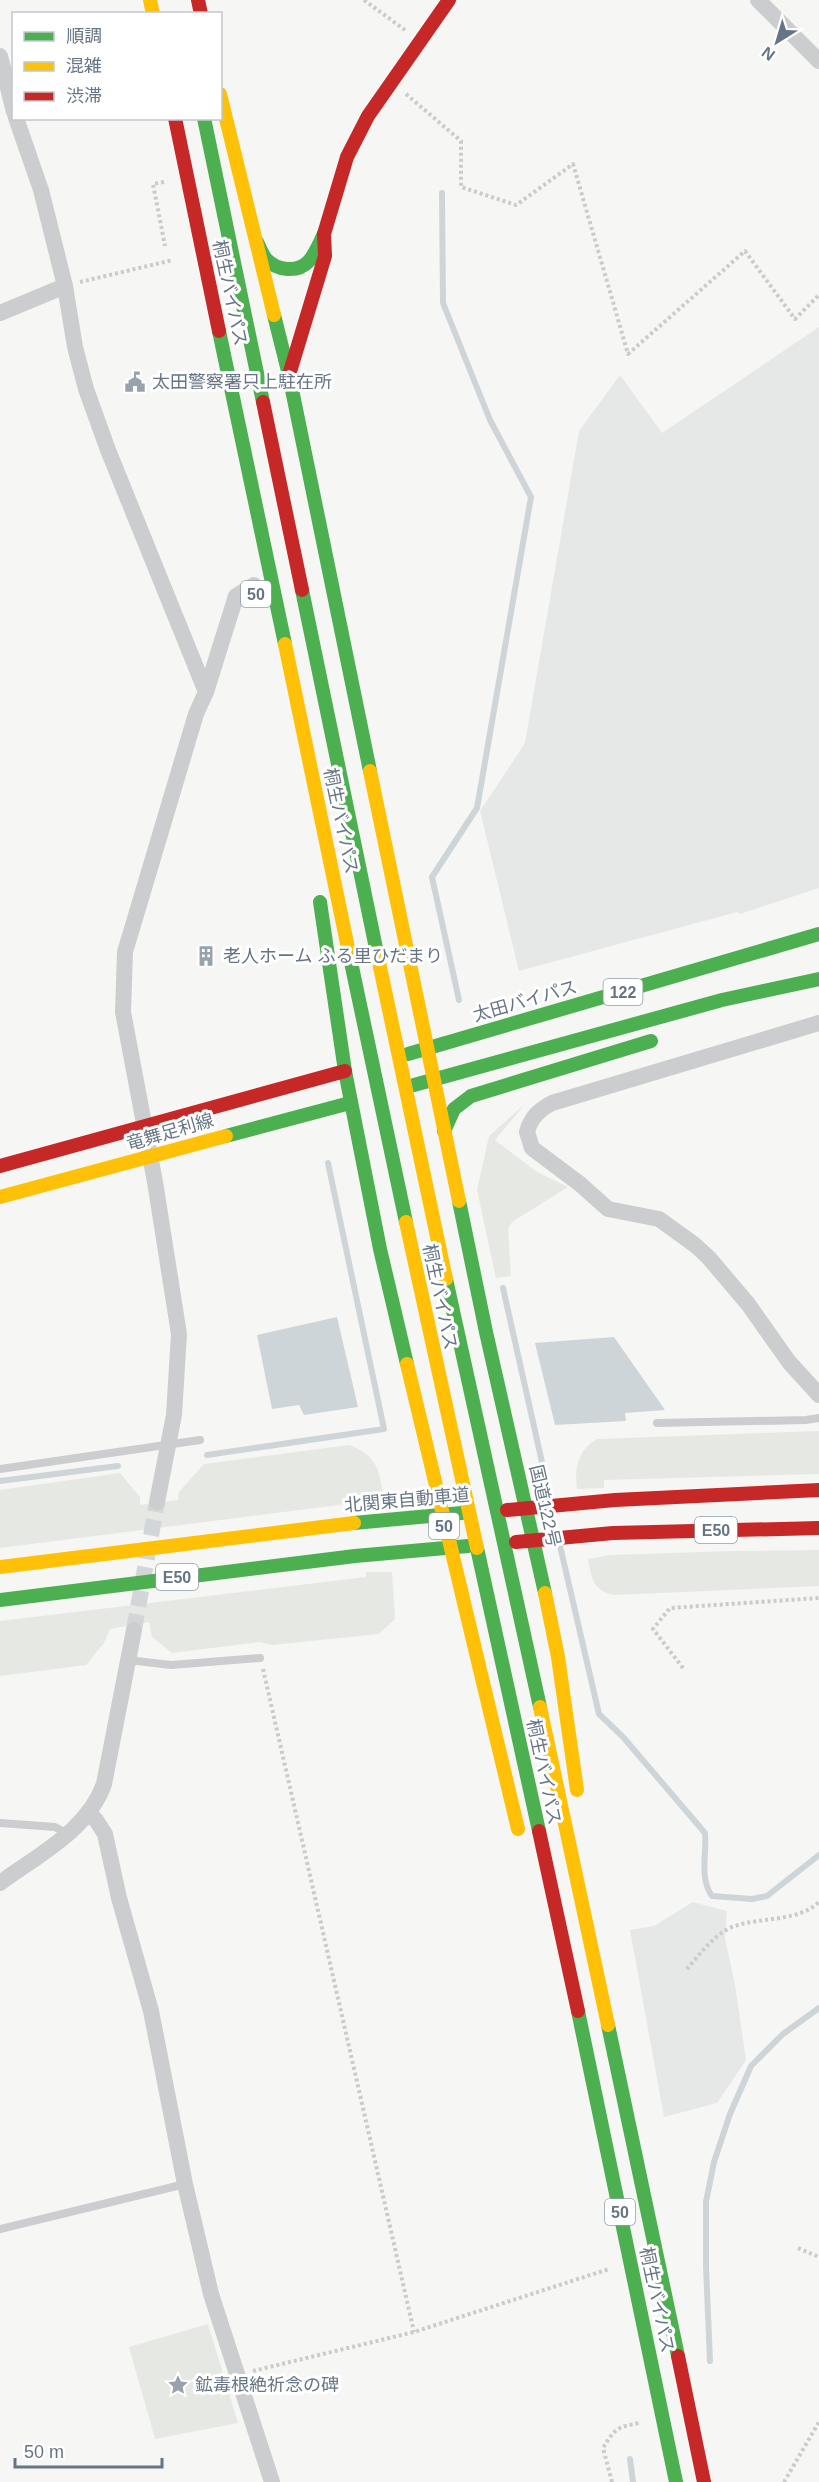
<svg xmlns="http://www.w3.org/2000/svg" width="819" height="2482" font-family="Helvetica,'Noto Sans JP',sans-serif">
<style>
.built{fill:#e6e8e7}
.green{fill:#e6e9e3}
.water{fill:#ced5d8}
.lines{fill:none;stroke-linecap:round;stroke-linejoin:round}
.stream{stroke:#ced5d8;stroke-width:6}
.street-tunnel{stroke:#d2d6d9;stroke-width:16;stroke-dasharray:16 8;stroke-linecap:butt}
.path{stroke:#cacbcb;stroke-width:4;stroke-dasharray:3 3;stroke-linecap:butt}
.lane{stroke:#cccdce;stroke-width:8}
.street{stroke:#cccdce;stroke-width:16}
.fast{stroke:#4caf50;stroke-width:14}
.slow{stroke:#ffc107;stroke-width:14}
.jam{stroke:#c62828;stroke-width:14}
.labels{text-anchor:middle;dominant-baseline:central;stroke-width:6;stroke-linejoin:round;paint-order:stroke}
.shield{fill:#fff;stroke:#949eaa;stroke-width:1.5}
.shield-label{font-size:16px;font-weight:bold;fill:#667585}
.street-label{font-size:18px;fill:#667585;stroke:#fff}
.poi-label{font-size:18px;fill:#667585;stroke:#fff;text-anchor:start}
</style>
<rect width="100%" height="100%" fill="#f6f6f5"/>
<g class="built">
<polygon points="819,327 819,888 740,914 737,912 519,971 480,811 525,743 579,431 620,375 662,433"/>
<polygon points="693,1902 727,1911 725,1938 735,1985 746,2060 717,2103 664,2117 630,1930 654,1926"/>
</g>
<g class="green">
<polygon points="525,1104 495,1140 537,1172 568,1187 512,1222 508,1229 511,1276 496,1278 477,1190 489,1136"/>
<path d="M819 1431V1474L604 1480V1488L577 1489C574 1468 578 1450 597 1439Z"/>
<path d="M349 1445C380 1456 380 1474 384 1504L357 1509 355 1503 0 1548V1490L120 1473 140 1497V1505L178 1500 179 1492 204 1464Z"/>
<path d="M819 1550V1586L614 1595C592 1590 592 1579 588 1559L610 1555 731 1551Z"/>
<polygon points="366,1572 392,1572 395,1619 379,1634 272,1645 259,1642 172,1653 152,1637 149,1622 110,1629 104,1643 86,1665 0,1676 0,1621 366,1577"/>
<polygon points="208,2324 238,2423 155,2439 129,2347"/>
</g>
<g class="water">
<polygon points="337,1317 358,1407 304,1415 299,1405 272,1409 257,1335"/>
<polygon points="614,1337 665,1410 625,1413 626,1421 555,1425 535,1343"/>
</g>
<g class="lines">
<g class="stream">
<polyline points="442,193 443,303 490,420 531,497 477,808 432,877 459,1000"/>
<polyline points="503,1288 550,1498"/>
<polyline points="207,1455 384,1429 328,1163"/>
<polyline points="0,1481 118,1466"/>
<path d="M560 1546 599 1714 623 1737 705 1833C707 1854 699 1878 712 1896L752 1899 767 1896 819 1855"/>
<polyline points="710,2361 706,2266 706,2202 714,2162 730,2114 751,2066 783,2034 819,2008"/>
<polyline points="630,2459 633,2482"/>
</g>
<polyline class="street-tunnel" points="134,1630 157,1502"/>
<g class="path">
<polyline points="364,0 405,30"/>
<polyline points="406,94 461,141 461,187 516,205 573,164 628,354 745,251 795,319 819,295"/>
<polyline points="164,182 153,184 165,246"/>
<polyline points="80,282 173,260"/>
<polyline points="683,1668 653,1629 670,1608 819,1598"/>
<polyline points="263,1669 414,2332"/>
<path d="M687 1969C700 1954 716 1932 735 1926 761 1917 798 1922 819 1902"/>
<polyline points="798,2248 819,2257"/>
<polyline points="253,2371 414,2332 609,2269"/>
<path d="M612 2482 603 2448C615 2428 617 2427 640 2423"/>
<polyline points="784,2482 819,2422"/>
</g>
<g class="lane">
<polyline points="657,1423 806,1420 819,1418"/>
<polyline points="0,1469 200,1440"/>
<polyline points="128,1660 171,1665 260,1658"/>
<polyline points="0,1823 55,1827 68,1834"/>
<polyline points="0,2229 185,2184"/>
</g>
<g class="street">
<polyline points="758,0 819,61"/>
<polyline points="0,56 14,112"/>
<polyline points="16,118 41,190 65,286 75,347 86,389 108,450 206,692"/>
<polyline points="0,313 65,286"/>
<path d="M819 1023 552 1103C539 1110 531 1117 527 1132L532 1148 580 1184 608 1209 659 1219 695 1245 709 1258 748 1304 789 1362 819 1395"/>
<polyline points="157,1502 174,1415 179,1334 155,1182 123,1012 125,952 196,714 206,692 236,596 254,585"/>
<polyline points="88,1814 96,1820 105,1834 119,1898 151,2011 185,2184 211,2294 272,2482"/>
<path d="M0 1883C38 1855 88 1830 104 1784L134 1630"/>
</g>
<g class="fast">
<polyline points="204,118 263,402"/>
<path d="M257 242C260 248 262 254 266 259 277 271 298 273 309 261 315 254 319 244 323 236"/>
<polyline points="274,315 289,375 370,771"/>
<polyline points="219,331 285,644"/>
<polyline points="302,590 377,953"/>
<polyline points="320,902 345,1071 380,1249 407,1364"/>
<polyline points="348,948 406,1222"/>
<polyline points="408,1054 819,934"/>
<polyline points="414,1085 722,1000 819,979"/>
<polyline points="444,1131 454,1109 471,1096 651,1041"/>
<polyline points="226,1136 350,1103"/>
<polyline points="459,1201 486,1332 545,1593"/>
<polyline points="446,1279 540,1707"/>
<polyline points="354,1523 462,1513"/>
<polyline points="477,1548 539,1831"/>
<polyline points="0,1600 355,1556 468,1546"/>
<polyline points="578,2011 676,2482"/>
<polyline points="608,2025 678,2356"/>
</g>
<g class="slow">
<polyline points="150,0 153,14"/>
<polyline points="220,94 274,315"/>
<polyline points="285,644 348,948"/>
<polyline points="370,771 459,1201"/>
<polyline points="377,953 446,1279"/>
<polyline points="0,1197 226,1136"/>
<polyline points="406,1222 477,1548"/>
<polyline points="407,1364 518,1829"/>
<polyline points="0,1567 354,1523"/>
<polyline points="545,1593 558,1657 577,1790"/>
<polyline points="540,1707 608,2025"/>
</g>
<g class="jam">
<polyline points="198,0 201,14"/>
<polyline points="175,118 219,331"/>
<polyline points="324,234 347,157 368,116 449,0"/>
<polyline points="289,375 325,256 324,234"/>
<polyline points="263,402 302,590"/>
<polyline points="0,1166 345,1071"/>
<polyline points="507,1510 615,1500 819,1490"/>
<polyline points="516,1542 613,1533 819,1528"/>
<polyline points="539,1831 578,2011"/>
<polyline points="678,2356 704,2482"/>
</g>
</g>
<defs>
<g id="civic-bare" transform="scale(1.62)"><path d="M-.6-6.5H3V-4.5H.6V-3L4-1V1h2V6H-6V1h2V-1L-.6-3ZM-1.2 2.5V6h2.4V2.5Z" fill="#98a2ac" stroke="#fff" stroke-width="2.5" paint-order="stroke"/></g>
<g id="building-bare" transform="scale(1.62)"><path d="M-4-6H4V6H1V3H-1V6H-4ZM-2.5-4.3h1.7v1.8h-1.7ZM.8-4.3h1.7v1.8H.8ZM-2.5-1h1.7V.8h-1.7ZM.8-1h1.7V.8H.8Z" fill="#98a2ac" stroke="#fff" stroke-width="2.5" paint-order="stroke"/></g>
<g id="sight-bare" transform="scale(1.62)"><path d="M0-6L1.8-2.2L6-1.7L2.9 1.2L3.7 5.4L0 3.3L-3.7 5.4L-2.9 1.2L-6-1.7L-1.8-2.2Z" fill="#98a2ac" stroke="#fff" stroke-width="2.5" paint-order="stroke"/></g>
</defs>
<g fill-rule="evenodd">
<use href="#civic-bare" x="135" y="382"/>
<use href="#building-bare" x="206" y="956"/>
<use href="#sight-bare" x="178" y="2385"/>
</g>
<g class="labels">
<g class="shield">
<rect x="241" y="581" width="30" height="26" rx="4.5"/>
<rect x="603.5" y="979" width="39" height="26" rx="4.5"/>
<rect x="429" y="1513" width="30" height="26" rx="4.5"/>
<rect x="695" y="1517" width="42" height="26" rx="4.5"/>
<rect x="156" y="1564" width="42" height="26" rx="4.5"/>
<rect x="605" y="2199" width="30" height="26" rx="4.5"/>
</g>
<g class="shield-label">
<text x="256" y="594">50</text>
<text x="623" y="992">122</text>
<text x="444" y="1526">50</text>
<text x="716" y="1530">E50</text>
<text x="177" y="1577">E50</text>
<text x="620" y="2212">50</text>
</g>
<g class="street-label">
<text transform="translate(230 293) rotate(78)">桐生バイパス</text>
<text transform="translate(341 821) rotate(78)">桐生バイパス</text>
<text transform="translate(525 1001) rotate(-16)">太田バイパス</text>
<text transform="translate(170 1132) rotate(-16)">竜舞足利線</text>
<text transform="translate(440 1297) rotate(78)">桐生バイパス</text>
<text transform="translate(407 1500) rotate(-5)">北関東自動車道</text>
<text transform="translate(545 1506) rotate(77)">国道122号</text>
<text transform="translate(544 1772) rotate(78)">桐生バイパス</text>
<text transform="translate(657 2300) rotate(78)">桐生バイパス</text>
</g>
<g class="poi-label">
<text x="152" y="382">太田警察署只上駐在所</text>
<text x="223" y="956">老人ホーム ふる里ひだまり</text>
<text x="195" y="2385">鉱毒根絶祈念の碑</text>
</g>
</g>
<rect x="12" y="12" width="210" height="108" fill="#ffffff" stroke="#c2c8ce" stroke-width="1.5"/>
<rect x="24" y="32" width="30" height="9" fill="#4caf50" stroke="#c2c8ce" stroke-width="1.5"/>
<text x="66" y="42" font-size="18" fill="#667585">順調</text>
<rect x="24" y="62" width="30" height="9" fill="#ffc107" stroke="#c2c8ce" stroke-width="1.5"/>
<text x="66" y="72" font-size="18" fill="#667585">混雑</text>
<rect x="24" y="92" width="30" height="9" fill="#c62828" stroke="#c2c8ce" stroke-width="1.5"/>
<text x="66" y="102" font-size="18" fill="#667585">渋滞</text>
<g transform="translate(777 42) rotate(217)" stroke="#ffffff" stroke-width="4.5" paint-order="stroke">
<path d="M0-4.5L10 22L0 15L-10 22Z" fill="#667585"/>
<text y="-9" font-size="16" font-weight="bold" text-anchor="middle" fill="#667585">N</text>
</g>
<path d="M15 2458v9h147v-9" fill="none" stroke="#667585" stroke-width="3"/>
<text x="24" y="2458" font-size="18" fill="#667585" stroke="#ffffff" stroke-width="4.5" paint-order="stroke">50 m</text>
</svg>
